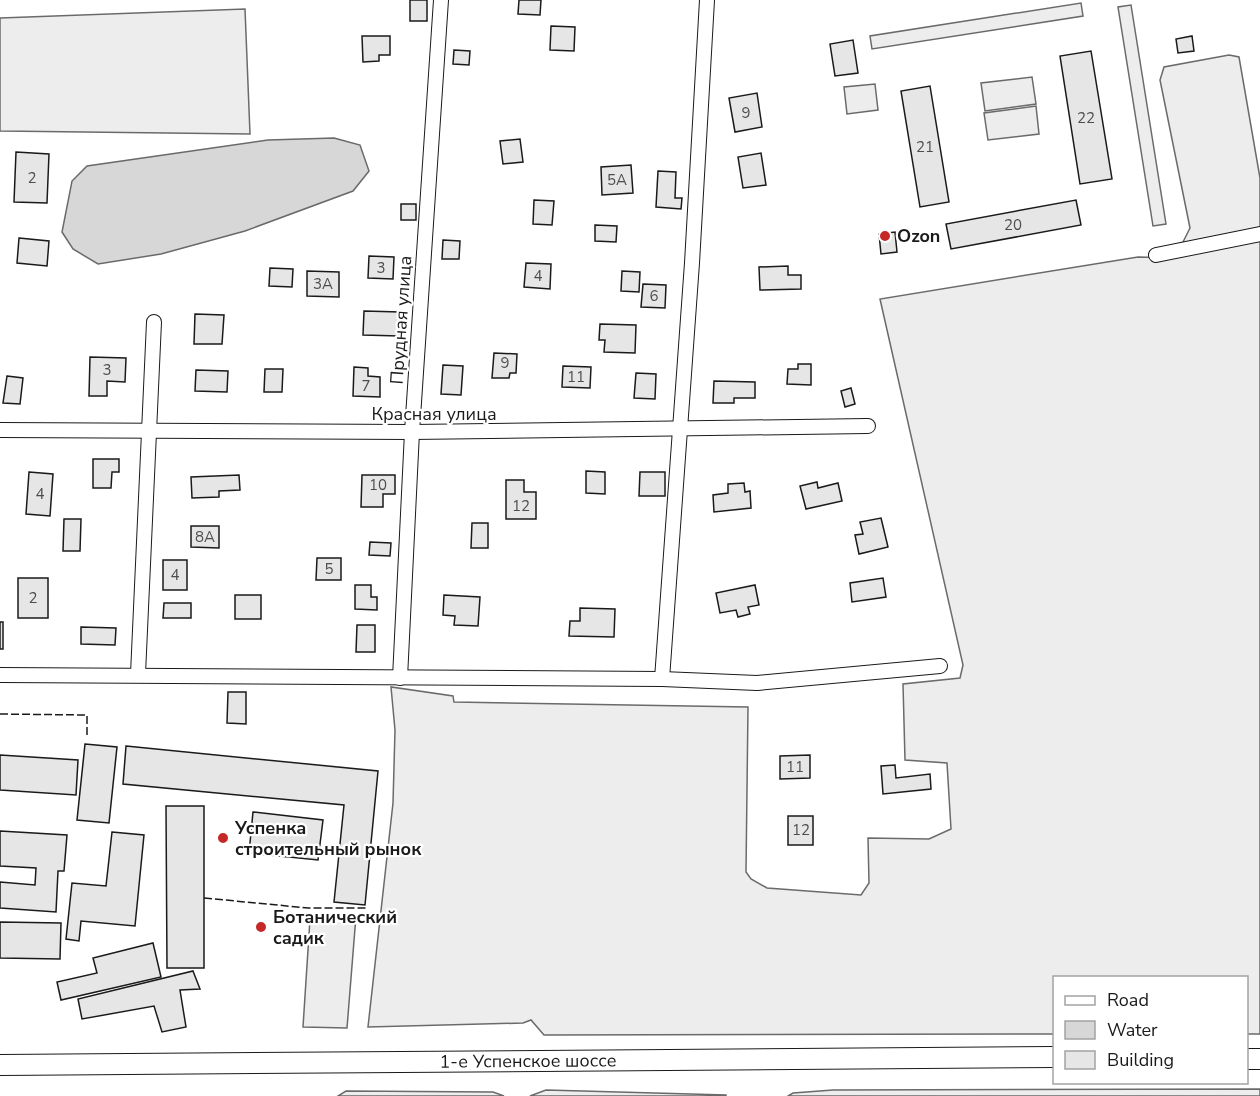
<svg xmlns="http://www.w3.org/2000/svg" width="1260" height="1096" font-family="'Nunito Sans',sans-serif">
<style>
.built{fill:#ededed;stroke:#6a6a6a;stroke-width:1.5}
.water{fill:#d7d7d7;stroke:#6a6a6a;stroke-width:1.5}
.building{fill:#e6e6e6;stroke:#1a1a1a;stroke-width:1.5}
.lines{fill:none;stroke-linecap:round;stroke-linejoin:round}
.street-casing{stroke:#1a1a1a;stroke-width:16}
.secondary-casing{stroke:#1a1a1a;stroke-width:22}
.street{stroke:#fff;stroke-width:14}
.secondary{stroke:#fff;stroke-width:20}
.fence{stroke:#1a1a1a;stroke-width:1.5;stroke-dasharray:8 3;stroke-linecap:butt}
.poi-dot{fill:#c62828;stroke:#fff;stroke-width:2}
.labels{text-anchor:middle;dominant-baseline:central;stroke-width:4.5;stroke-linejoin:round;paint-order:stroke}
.number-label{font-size:15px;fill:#4d4d4d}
.poi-label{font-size:18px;font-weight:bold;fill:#1a1a1a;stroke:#fff;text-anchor:start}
.street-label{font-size:18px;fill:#1a1a1a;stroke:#fff}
</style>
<rect width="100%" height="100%" fill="#fff"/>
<g class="built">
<polygon points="1081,3 1083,16 872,49 870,36"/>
<polygon points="1131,5 1166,224 1153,226 1118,7"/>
<polygon points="245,9 250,134 0,131 0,18"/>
<polygon points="1229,55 1239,57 1260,178 1260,1034 1247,1034 1246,978 1054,978 1054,1034 544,1035 531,1020 523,1023 368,1027 393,803 395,730 391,687 453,696 454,702 748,707 746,872 751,879 767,888 861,895 869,883 868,838 929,839 951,829 947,763 905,760 903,684 960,678 963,665 880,299 1138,257 1175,258 1190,228 1160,80 1164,67"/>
<polygon points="1032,77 1036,104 985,111 981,83"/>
<polygon points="875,84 878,110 847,114 844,87"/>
<polygon points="1036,106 1039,134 988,140 984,113"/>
<polygon points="356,916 347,1028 303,1027 310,919"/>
<polygon points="1260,1089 1260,1096 788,1096 793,1093 833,1090"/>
<polygon points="546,1090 726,1095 726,1096 530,1096"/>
<polygon points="346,1091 493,1092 504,1096 338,1096"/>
</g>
<polygon class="water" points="334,138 360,145 369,171 353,191 245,231 161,254 98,264 73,249 62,232 72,181 87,166 268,140"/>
<g class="building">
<rect x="410" y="0" width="17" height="21"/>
<polygon points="519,0 541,0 540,15 518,14"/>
<polygon points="551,26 575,27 574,51 550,50"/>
<polygon points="362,36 390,36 390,55 379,55 379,61 363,62"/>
<polygon points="1192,36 1194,51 1178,53 1176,39"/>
<polygon points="853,40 858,73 835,76 830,44"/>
<polygon points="454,50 470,51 469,65 453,64"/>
<polygon points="1091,51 1112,179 1080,184 1060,56"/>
<polygon points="930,86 949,202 920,207 901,91"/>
<polygon points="757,93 762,127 735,132 729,98"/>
<polygon points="520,139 523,162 503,164 500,141"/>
<polygon points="16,152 49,154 47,203 14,202"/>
<polygon points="761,153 766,185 743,188 738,157"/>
<polygon points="631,165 633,193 602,195 601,167"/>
<polygon points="658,171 676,172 675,198 682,198 681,209 656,207"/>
<polygon points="534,200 554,201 552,225 533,224"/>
<polygon points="1076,200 1081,225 951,249 946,224"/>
<rect x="401" y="204" width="15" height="16"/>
<polygon points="595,225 617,226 616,242 595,241"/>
<polygon points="895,232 897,252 881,254 879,234"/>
<polygon points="19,238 49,241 47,266 17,263"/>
<polygon points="443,240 460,241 459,259 442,259"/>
<polygon points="369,256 394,257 393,279 368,278"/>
<polygon points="526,263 551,264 550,289 524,287"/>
<polygon points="788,266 788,275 801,275 801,289 760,290 759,267"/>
<polygon points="270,268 293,269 292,287 269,286"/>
<polygon points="307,271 339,272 339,297 307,296"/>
<polygon points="622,271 640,272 639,292 621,291"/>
<polygon points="643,284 666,285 665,308 641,307"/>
<polygon points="364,311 400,312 399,336 363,335"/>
<polygon points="195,314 224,315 222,344 194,344"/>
<polygon points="600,324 636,325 635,353 604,352 605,340 599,340"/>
<polygon points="494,353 517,354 516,373 510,373 509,378 492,378"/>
<polygon points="90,357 126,358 125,382 107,381 107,396 89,396"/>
<polygon points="798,364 811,364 811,385 787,384 788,369 798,369"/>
<polygon points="443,365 463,366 461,395 441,394"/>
<polygon points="563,366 591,367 590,388 562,387"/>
<polygon points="354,367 368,368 368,376 380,377 380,397 353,396"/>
<polygon points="265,369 283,369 282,392 264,392"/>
<polygon points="196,370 228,371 227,392 195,391"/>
<polygon points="636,373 656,374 655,399 634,398"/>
<polygon points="7,376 23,378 20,404 3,403"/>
<polygon points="714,381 755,382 755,398 734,398 734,403 713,403"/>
<polygon points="851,388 855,404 845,407 841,391"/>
<polygon points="93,459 119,459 119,472 112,472 111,488 93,488"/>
<polygon points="586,471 605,472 605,494 586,493"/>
<polygon points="29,472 53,474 50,516 26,514"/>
<polygon points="640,472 665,472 665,496 639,496"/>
<polygon points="239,475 240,490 219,491 219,497 192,498 191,477"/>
<polygon points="362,475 395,475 395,494 383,494 383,507 361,507"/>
<polygon points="506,480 524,480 524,492 536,492 536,519 506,519"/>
<polygon points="817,482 818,488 838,483 842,501 806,509 800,486"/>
<polygon points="744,483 745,492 750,491 751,508 714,512 713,495 728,493 728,484"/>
<polygon points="881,518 888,547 859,554 855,535 863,534 860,522"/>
<polygon points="64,519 81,519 80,551 63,551"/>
<polygon points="472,523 488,523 488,548 471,548"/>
<polygon points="191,526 219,526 219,548 191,547"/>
<polygon points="370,542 391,543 390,556 369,555"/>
<polygon points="317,558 341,558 341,580 316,580"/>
<rect x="163" y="560" width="24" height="30"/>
<rect x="18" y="578" width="30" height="40"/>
<polygon points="883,578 886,597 852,602 850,583"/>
<polygon points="355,585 371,585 371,597 377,597 377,610 355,609"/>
<polygon points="755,585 759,605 748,607 750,614 738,617 736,610 720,613 716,593"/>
<rect x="235" y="595" width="26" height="24"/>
<polygon points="444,595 480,597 478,626 454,625 455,616 443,615"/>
<polygon points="164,603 191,603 191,618 163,618"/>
<polygon points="580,608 615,609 614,637 569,636 570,621 580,621"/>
<rect x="0" y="622" width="3" height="27"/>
<polygon points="357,625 375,625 375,652 356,652"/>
<polygon points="81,627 116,628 115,645 81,644"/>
<polygon points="228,692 246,692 246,724 227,723"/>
<polygon points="85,744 117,747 109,823 77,820"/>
<polygon points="126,746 378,771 365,905 334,902 344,805 123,784"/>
<polygon points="0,755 78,760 76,795 0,790"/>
<polygon points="810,755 810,778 780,779 780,756"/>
<polygon points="895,765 896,778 930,774 931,789 883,794 881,766"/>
<polygon points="166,806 204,806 204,968 167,968"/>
<polygon points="253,812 323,820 318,860 249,853"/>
<rect x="788" y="816" width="25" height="29"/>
<polygon points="0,831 67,835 64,871 58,871 56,912 0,908 0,882 35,885 36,868 0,866"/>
<polygon points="112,832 144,835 135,926 81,921 79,941 66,939 72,883 106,886"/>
<polygon points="0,922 61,923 60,959 0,958"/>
<polygon points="153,943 161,977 61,1000 57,982 97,973 93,958"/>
<polygon points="193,971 200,989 180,990 186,1027 162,1032 154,1006 82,1019 78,999"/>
</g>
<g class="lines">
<g class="street-casing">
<g id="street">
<polyline points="1156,255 1260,234"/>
<polyline points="0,430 412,432 868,426"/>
<polyline points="138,674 154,322"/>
<polyline points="0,675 662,679 757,683 940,666"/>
<polyline points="400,678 412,432 441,0"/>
<polyline points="662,679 692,263 707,0"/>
</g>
</g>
<g class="secondary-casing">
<g id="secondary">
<polyline points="1246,1059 1260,1059"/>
<path id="s1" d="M0 1065 1054 1057"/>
</g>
</g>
<use href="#street" class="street"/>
<use href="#secondary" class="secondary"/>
<g class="fence">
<polyline points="0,714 87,715 87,738"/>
<polyline points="204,898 308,908 366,908"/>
</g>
</g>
<g class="poi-dot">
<circle cx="885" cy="236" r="6"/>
<circle cx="223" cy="838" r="6"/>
<circle cx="261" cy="927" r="6"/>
</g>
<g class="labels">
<g class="number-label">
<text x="746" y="113">9</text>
<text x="1086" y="118">22</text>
<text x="925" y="147">21</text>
<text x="32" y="178">2</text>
<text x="617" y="180">5А</text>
<text x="1013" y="225">20</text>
<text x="381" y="268">3</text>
<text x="538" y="276">4</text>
<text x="323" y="284">3А</text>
<text x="654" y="296">6</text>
<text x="505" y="363">9</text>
<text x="107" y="370">3</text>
<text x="576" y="377">11</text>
<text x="366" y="386">7</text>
<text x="378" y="485">10</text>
<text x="40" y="494">4</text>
<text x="521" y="506">12</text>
<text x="205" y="537">8А</text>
<text x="329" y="569">5</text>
<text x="175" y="575">4</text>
<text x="33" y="598">2</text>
<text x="795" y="767">11</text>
<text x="801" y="830">12</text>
</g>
<g class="poi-label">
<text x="897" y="236">Ozon</text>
<text x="235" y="828">Успенка<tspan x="235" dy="21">строительный рынок</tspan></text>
<text x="273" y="917">Ботанический<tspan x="273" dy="21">садик</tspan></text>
</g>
<g class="street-label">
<text transform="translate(401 320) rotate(-86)">Прудная улица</text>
<text x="434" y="414">Красная улица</text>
<text stroke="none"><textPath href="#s1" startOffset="528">1-е Успенское шоссе</textPath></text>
</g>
</g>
<rect x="1053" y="976" width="195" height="108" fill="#ffffff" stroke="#a3a3a3" stroke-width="1.5"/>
<rect x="1065" y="996" width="30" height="9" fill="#ffffff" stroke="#a3a3a3" stroke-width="1.5"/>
<text x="1107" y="1006" font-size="18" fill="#1a1a1a">Road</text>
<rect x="1065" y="1021" width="30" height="18" fill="#d7d7d7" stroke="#a3a3a3" stroke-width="1.5"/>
<text x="1107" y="1036" font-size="18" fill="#1a1a1a">Water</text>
<rect x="1065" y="1051" width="30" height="18" fill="#e6e6e6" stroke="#a3a3a3" stroke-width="1.5"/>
<text x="1107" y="1066" font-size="18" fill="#1a1a1a">Building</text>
</svg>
